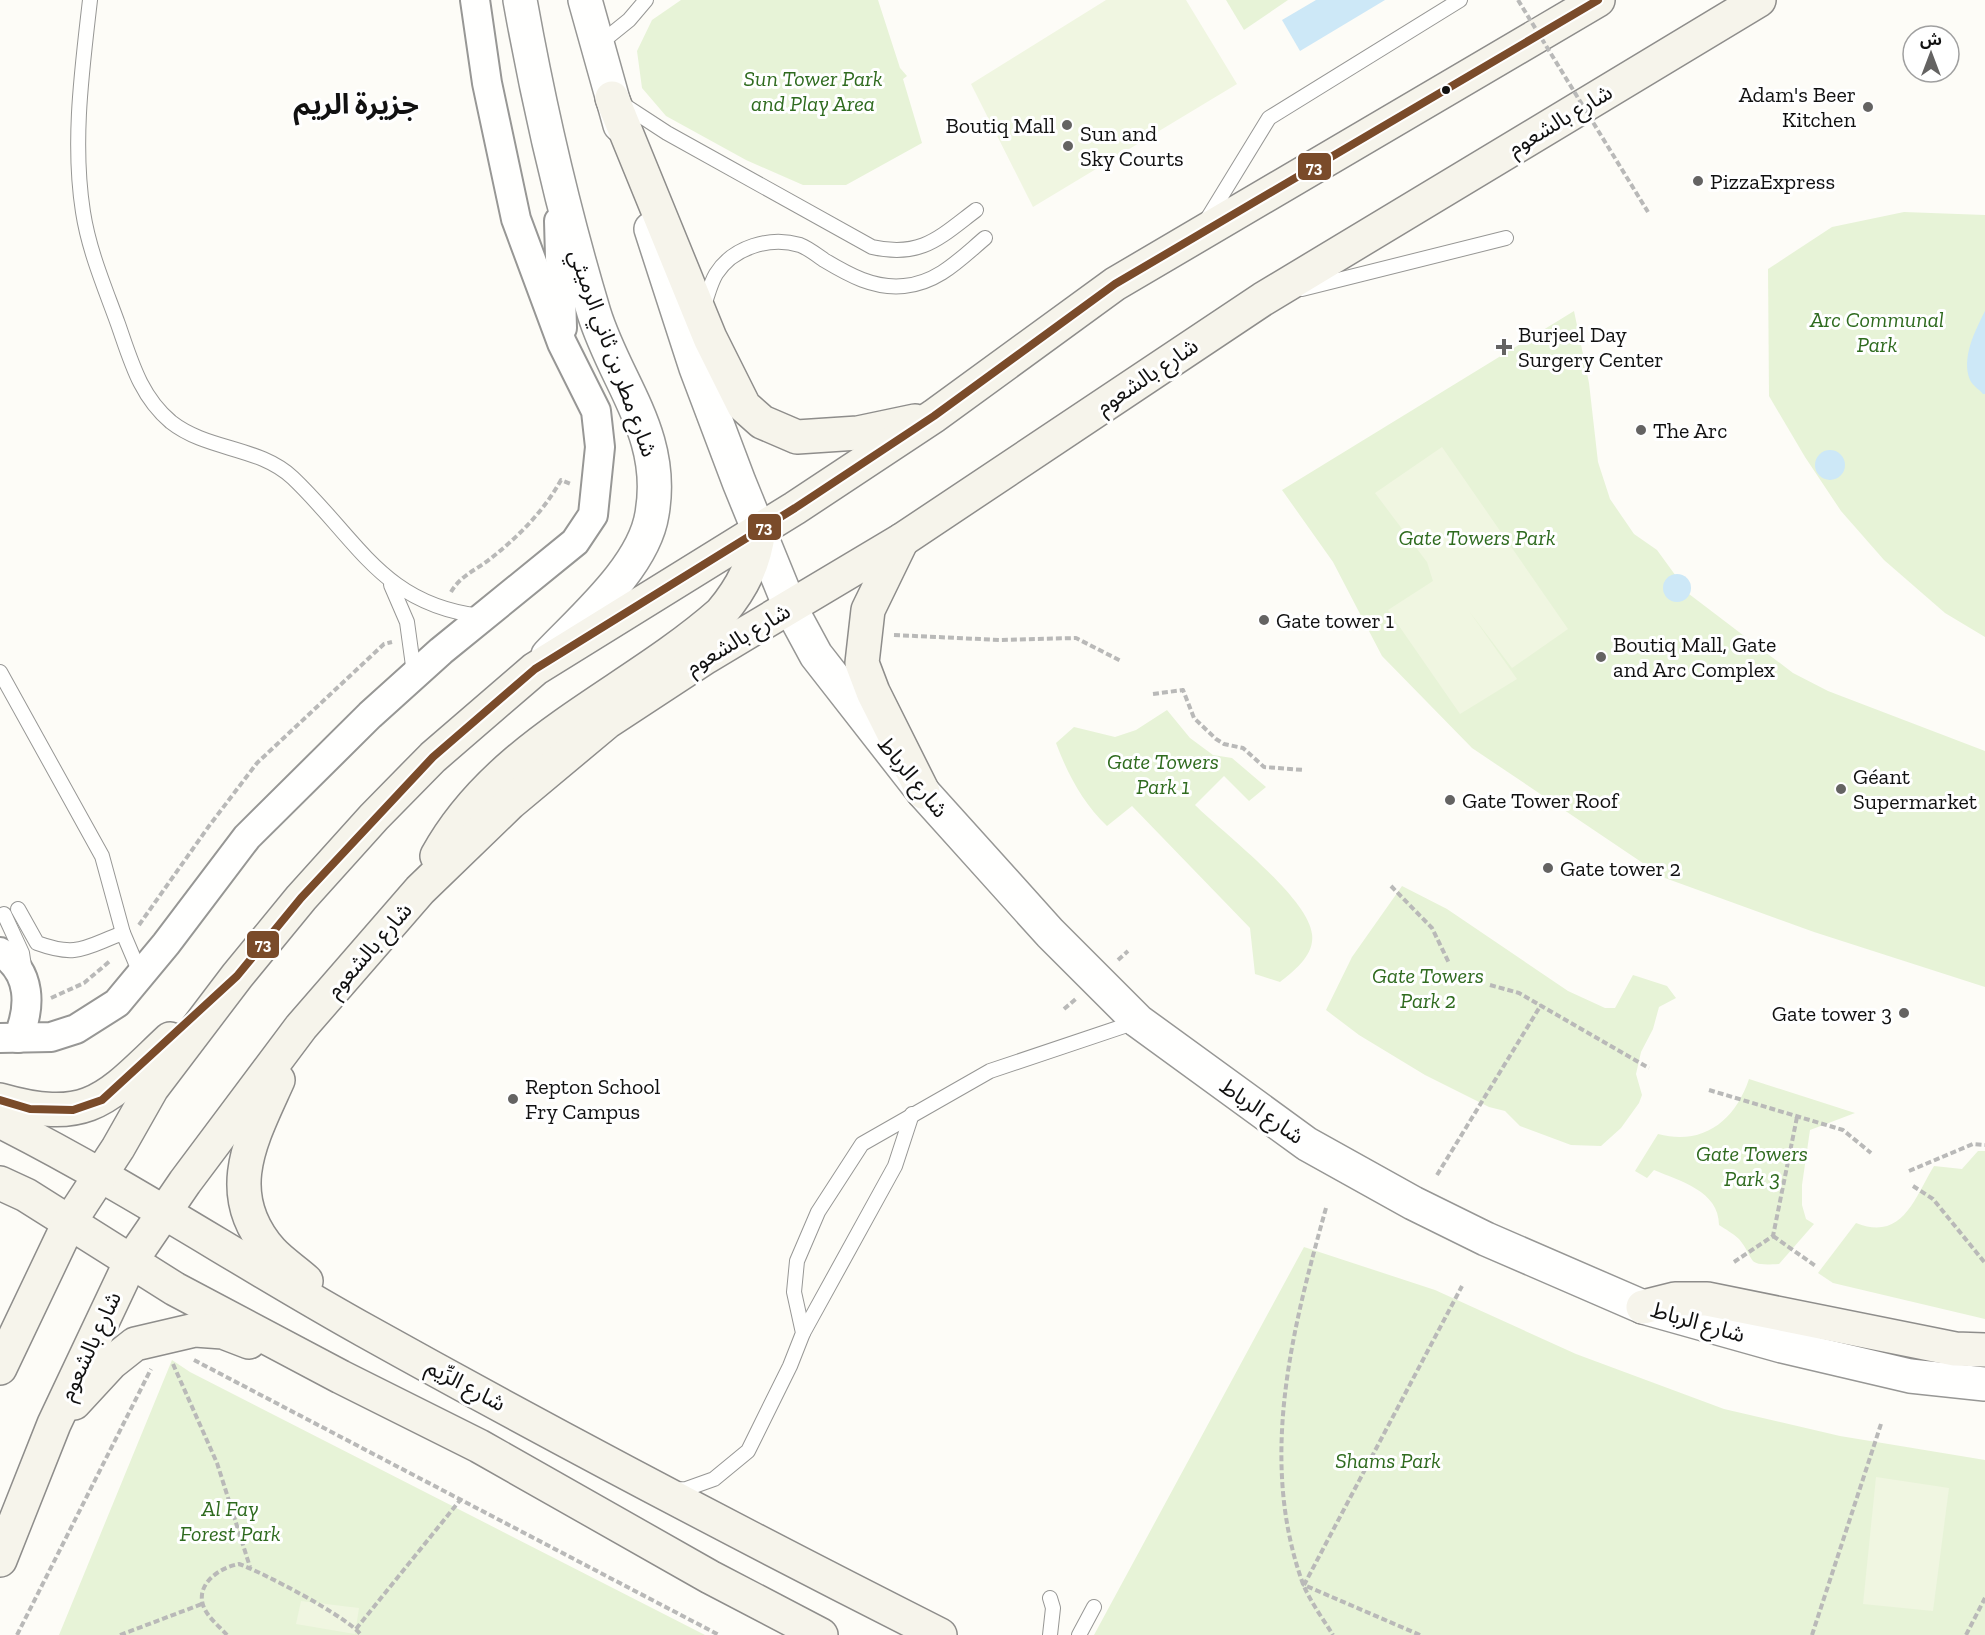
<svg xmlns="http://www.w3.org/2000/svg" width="1985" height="1635" font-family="'Zilla Slab','Noto Sans Arabic',serif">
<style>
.green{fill:#e7f3d7}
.pitch{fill:#f0f6e1}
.water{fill:#cde8f7}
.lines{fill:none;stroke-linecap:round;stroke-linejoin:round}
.service-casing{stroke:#979795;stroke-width:16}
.minor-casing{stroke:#979795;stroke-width:32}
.tertiary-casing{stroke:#979795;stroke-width:36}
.secondary-casing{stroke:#8e8d8b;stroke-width:36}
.path{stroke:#b9b9b8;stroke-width:4;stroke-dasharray:6 3;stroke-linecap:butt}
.service{stroke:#fffffe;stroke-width:14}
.minor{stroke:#fffffe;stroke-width:28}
.tertiary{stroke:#fffffe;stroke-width:33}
.secondary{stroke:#f6f4eb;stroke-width:33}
.path-bridge{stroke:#b9b9b8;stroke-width:4;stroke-dasharray:6 3;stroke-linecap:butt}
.bus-1-casing{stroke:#fff;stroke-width:12}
.bus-1{stroke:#7a4b2a;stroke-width:8}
.bus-dot{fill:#111;stroke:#fff;stroke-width:2}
.poi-dot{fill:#646362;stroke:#fff;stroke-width:2}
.labels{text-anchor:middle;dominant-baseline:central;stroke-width:6;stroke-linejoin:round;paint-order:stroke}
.park-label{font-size:22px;font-style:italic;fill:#2f6b1f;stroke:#fff}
.poi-label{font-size:22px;fill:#111;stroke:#fff;text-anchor:start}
.street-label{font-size:22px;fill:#111;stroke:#fff}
.district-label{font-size:28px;font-weight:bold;fill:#111;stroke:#fff}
.line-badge{stroke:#fff;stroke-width:2}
.badge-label{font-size:16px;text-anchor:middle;font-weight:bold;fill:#fff}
</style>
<rect width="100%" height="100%" fill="#fdfcf7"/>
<g class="green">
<polygon points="681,0 878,0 900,68 907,76 903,79 922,143 846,185 803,185 746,160 666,116 642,88 637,51 652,20"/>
<polygon points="1226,0 1288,0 1244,30"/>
<polygon points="1904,212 1985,215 1985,637 1945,613 1884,560 1841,511 1805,457 1769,396 1768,269 1832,227"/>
<polygon points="1574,311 1589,383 1598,462 1610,499 1634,534 1657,550 1689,594 1793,673 1828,691 1985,751 1985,987 1814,932 1665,878 1472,748 1382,656 1333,562 1282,490"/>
<path d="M1167 710 1190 738 1213 755 1232 758 1266 787 1249 801 1224 776 1195 805C1223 833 1308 897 1312 934 1315 955 1294 971 1280 982L1255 974 1250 928 1132 806 1107 826C1083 803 1068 775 1056 743L1074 727 1115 737 1136 730Z"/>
<polygon points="1402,886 1447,909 1568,991 1605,1008 1615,1008 1633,975 1667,986 1676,998 1659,1007 1653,1029 1641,1052 1636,1074 1642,1095 1639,1103 1621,1128 1601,1146 1571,1145 1520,1126 1505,1111 1489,1107 1425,1075 1359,1035 1326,1010 1352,957"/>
<path d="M1749 1079 1855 1113 1810 1130 1802 1185V1205L1806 1219 1814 1224 1779 1264C1744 1266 1757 1261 1739 1239 1734 1234 1725 1229 1719 1225 1719 1191 1680 1181 1654 1170L1647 1178 1635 1171 1658 1134C1703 1146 1735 1121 1749 1079Z"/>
<path d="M1978 1151H1985V1319L1833 1283 1818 1273 1856 1223C1903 1242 1915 1197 1934 1166L1962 1169Z"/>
<polygon points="1304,1247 1435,1290 1576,1354 1724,1409 1840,1436 1985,1460 1985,1635 1094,1635"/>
<polygon points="172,1360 190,1372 705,1635 59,1635"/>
</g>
<g class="pitch">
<polygon points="1106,0 1186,0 1237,84 1033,207 971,84"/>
<polygon points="1442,447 1568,629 1512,668 1469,611 1517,679 1460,714 1388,610 1433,581 1427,562 1375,493"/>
<polygon points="1876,1477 1949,1488 1933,1611 1863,1604"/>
<polygon points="301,1601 359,1608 355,1634 296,1624"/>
</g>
<g class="water">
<polygon points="1316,0 1385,0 1300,51 1282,20"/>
<path d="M1985 311V394H1983C1980 390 1972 385 1970 380 1961 358 1975 331 1985 311Z"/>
<circle cx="1830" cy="465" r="15"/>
<circle cx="1677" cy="588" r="14"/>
</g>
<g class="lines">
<g class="service-casing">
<g id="service">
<path d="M90 0C82 70 72 142 83 212 89 251 105 288 118 324 131 361 140 396 171 422 208 451 259 446 293 478 358 540 383 605 481 616"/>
<polyline points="598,45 629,20 646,0"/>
<path d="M621 103 667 133 872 247C921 258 939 238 976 210"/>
<polyline points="1206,221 1269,118 1460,0"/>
<polyline points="1302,289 1506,238"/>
<path d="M703 308C707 298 710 284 716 274 733 247 770 236 800 245 808 248 817 255 824 260 849 275 874 289 904 286 938 283 960 259 985 238"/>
<polyline points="391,585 407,622 414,673"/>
<polyline points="0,672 102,856 123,933 140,973"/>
<path d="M18 909 37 943C78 958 85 947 123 933"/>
<polyline points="4,914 22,953 24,966"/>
<polyline points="803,1333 895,1166 912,1114"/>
<polyline points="671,1490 686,1489 714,1479 748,1451 790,1366 803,1333 794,1292 797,1261 818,1212 862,1144 990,1071 1136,1022"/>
<polyline points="1050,1635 1053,1608 1050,1598"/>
<polyline points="1079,1635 1094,1607"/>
</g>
</g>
<g class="minor-casing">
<g id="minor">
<polyline points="559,221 562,328"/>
<path d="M0 952C32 972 31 1007 18 1038"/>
<polyline points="0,1038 51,1037 76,1029 117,1003 166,944 247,837 370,715 441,651 575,542 593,515 600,447 596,411 562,343 516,219 487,83 475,0"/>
</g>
</g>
<g class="tertiary-casing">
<g id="tertiary">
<path d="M520 0C539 106 563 210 594 313 616 384 666 434 652 514 644 566 583 618 548 655"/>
<polyline points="585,0 620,125"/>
<polyline points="651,229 696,368 739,482 790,607 816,655 923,792 1050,933 1138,1021 1307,1144 1413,1203 1486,1239 1643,1307 1782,1346 1910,1376 1985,1384"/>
</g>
</g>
<g class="secondary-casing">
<g id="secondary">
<polyline points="612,98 710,338 744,406 762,422 797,437 858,433 915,421"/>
<polyline points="902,540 868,610 862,663 873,692 923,792"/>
<path d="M437 856C499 743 628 695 721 613 743 587 755 562 759 529"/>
<path d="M278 1080C252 1138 220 1193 271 1251 281 1262 295 1271 306 1281"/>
<path d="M0 1100C91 1126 108 1097 170 1039"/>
<path d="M0 1121C125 1184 242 1262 364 1330 554 1436 746 1537 940 1635"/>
<polyline points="0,1183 26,1195 175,1289 341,1377 479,1446 710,1577 821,1635"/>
<polyline points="1643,1307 1675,1299 1707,1299 1955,1349 1985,1350"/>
<polyline points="0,1368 69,1223 118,1148 152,1088 237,976 301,898 374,817 433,757 535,669 795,508 934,416 1115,284 1598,0"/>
<polyline points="74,1403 111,1363 135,1344 195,1330 223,1332 249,1342"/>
<polyline points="0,1560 54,1424 131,1261 185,1182 301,1027 420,890 510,803 607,722 706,657 902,540 1263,299 1759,0"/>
</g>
</g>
<g class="path">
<path d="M451 592C460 576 476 570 490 559 518 537 544 511 561 480L571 484"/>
<polyline points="894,635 1000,640 1076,638 1121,661"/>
<polyline points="1153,694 1183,690 1194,718 1216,739 1224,744 1243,748 1264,767 1304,770"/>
<polyline points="1391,886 1432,928 1449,963"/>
<polyline points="139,925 209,826 257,763 384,644 392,642"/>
<polyline points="1118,960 1128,951"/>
<polyline points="1490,985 1519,993 1649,1068"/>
<polyline points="51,998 84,983 110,961"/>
<polyline points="1064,1009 1077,998"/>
<polyline points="1709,1090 1843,1130 1871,1153"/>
<polyline points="1909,1171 1973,1144 1985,1145"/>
<polyline points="1437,1175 1541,1005"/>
<polyline points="1913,1186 1933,1199 1985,1263"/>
<path d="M1326 1208C1292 1330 1258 1460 1303 1584 1310 1601 1323 1619 1333 1635"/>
<polyline points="1773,1236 1817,1267"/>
<polyline points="1734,1262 1773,1236 1797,1117"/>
<polyline points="194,1360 719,1635"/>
<polyline points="173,1364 217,1463 250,1567"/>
<polyline points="356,1629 461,1499"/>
<polyline points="17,1635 151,1369"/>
<polyline points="120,1635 202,1604"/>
<path d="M227 1635C219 1626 207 1617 203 1605 196 1583 221 1567 239 1564 262 1572 348 1617 361 1635"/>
<polyline points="1420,1635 1304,1585 1462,1286"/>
<polyline points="1812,1635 1881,1424"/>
<polyline points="1966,1635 1985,1598"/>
</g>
<use href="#service" class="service"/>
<use href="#minor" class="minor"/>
<use href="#tertiary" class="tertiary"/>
<use href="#secondary" class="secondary"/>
<polyline class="path-bridge" points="1518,0 1648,212"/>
<g class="bus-1-casing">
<polyline id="bus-1" points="0,1100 30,1109 73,1110 102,1100 237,976 301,898 433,757 535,669 795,508 934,416 1115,284 1598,0"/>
</g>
<use href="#bus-1" class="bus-1"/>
</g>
<circle class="bus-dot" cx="1446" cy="90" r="5"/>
<g class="poi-dot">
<circle cx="1868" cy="107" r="6"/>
<circle cx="1067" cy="125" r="6"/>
<circle cx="1068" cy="146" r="6"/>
<circle cx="1698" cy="181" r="6"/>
<path d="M1501 338h6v6h6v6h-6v6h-6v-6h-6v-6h6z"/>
<circle cx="1641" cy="430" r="6"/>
<circle cx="1264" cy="620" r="6"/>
<circle cx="1601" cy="657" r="6"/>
<circle cx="1841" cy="789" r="6"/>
<circle cx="1450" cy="800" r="6"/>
<circle cx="1548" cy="868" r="6"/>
<circle cx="1904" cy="1013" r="6"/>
<circle cx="513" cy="1099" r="6"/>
</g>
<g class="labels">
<g class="park-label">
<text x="813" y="78">Sun Tower Park<tspan x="813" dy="25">and Play Area</tspan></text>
<text x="1877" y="319">Arc Communal<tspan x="1877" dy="25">Park</tspan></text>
<text x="1477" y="537">Gate Towers Park</text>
<text x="1163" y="761">Gate Towers<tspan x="1163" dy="25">Park 1</tspan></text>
<text x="1428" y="975">Gate Towers<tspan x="1428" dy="25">Park 2</tspan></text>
<text x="1752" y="1153">Gate Towers<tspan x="1752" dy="25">Park 3</tspan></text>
<text x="1388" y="1460">Shams Park</text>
<text x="230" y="1508">Al Fay<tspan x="230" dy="25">Forest Park</tspan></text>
</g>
<g class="poi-label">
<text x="1856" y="94" text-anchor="end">Adam's Beer<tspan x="1856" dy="25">Kitchen</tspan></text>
<text x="1055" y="125" text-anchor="end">Boutiq Mall</text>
<text x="1080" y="133">Sun and<tspan x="1080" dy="25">Sky Courts</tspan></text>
<text x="1710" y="181">PizzaExpress</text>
<text x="1518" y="334">Burjeel Day<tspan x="1518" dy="25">Surgery Center</tspan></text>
<text x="1653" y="430">The Arc</text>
<text x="1276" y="620">Gate tower 1</text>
<text x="1613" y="644">Boutiq Mall, Gate<tspan x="1613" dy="25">and Arc Complex</tspan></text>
<text x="1853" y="776">Géant<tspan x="1853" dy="25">Supermarket</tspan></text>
<text x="1462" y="800">Gate Tower Roof</text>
<text x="1560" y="868">Gate tower 2</text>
<text x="1892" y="1013" text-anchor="end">Gate tower 3</text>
<text x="525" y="1086">Repton School<tspan x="525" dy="25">Fry Campus</tspan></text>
</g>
<g class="street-label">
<text transform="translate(1560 120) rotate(-31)">شارع بالشعوم</text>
<text transform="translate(613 353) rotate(70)">شارع مطر بن ثاني الرميثي</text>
<text transform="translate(1147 376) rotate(-34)">شارع بالشعوم</text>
<text transform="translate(738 639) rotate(-31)">شارع بالشعوم</text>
<text transform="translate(913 777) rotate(51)">شارع الرباط</text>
<text transform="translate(369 950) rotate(-49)">شارع بالشعوم</text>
<text transform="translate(1262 1111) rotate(35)">شارع الرباط</text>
<text transform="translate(1698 1322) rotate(16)">شارع الرباط</text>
<text transform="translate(90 1346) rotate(-65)">شارع بالشعوم</text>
<text transform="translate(466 1385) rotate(28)">شارع الرِّيم</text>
</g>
<g class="district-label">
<text x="356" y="104">جزيرة الريم</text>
</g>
</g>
<g class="line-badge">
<rect x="1297" y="152" width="35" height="29" rx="6" fill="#7a4b2a"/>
<rect x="747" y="513" width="35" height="28" rx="6" fill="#7a4b2a"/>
<rect x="246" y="930" width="34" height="29" rx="6" fill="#7a4b2a"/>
</g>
<g class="badge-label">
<text x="1314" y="173">73</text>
<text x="764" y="533">73</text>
<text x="263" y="950">73</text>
</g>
<g transform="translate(1931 54)"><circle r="28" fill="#ffffff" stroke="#a0a0a0" stroke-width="1.5"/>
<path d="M0-4.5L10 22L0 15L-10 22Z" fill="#646362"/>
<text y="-9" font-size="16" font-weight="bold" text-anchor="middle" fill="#111111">ش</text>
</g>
</svg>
